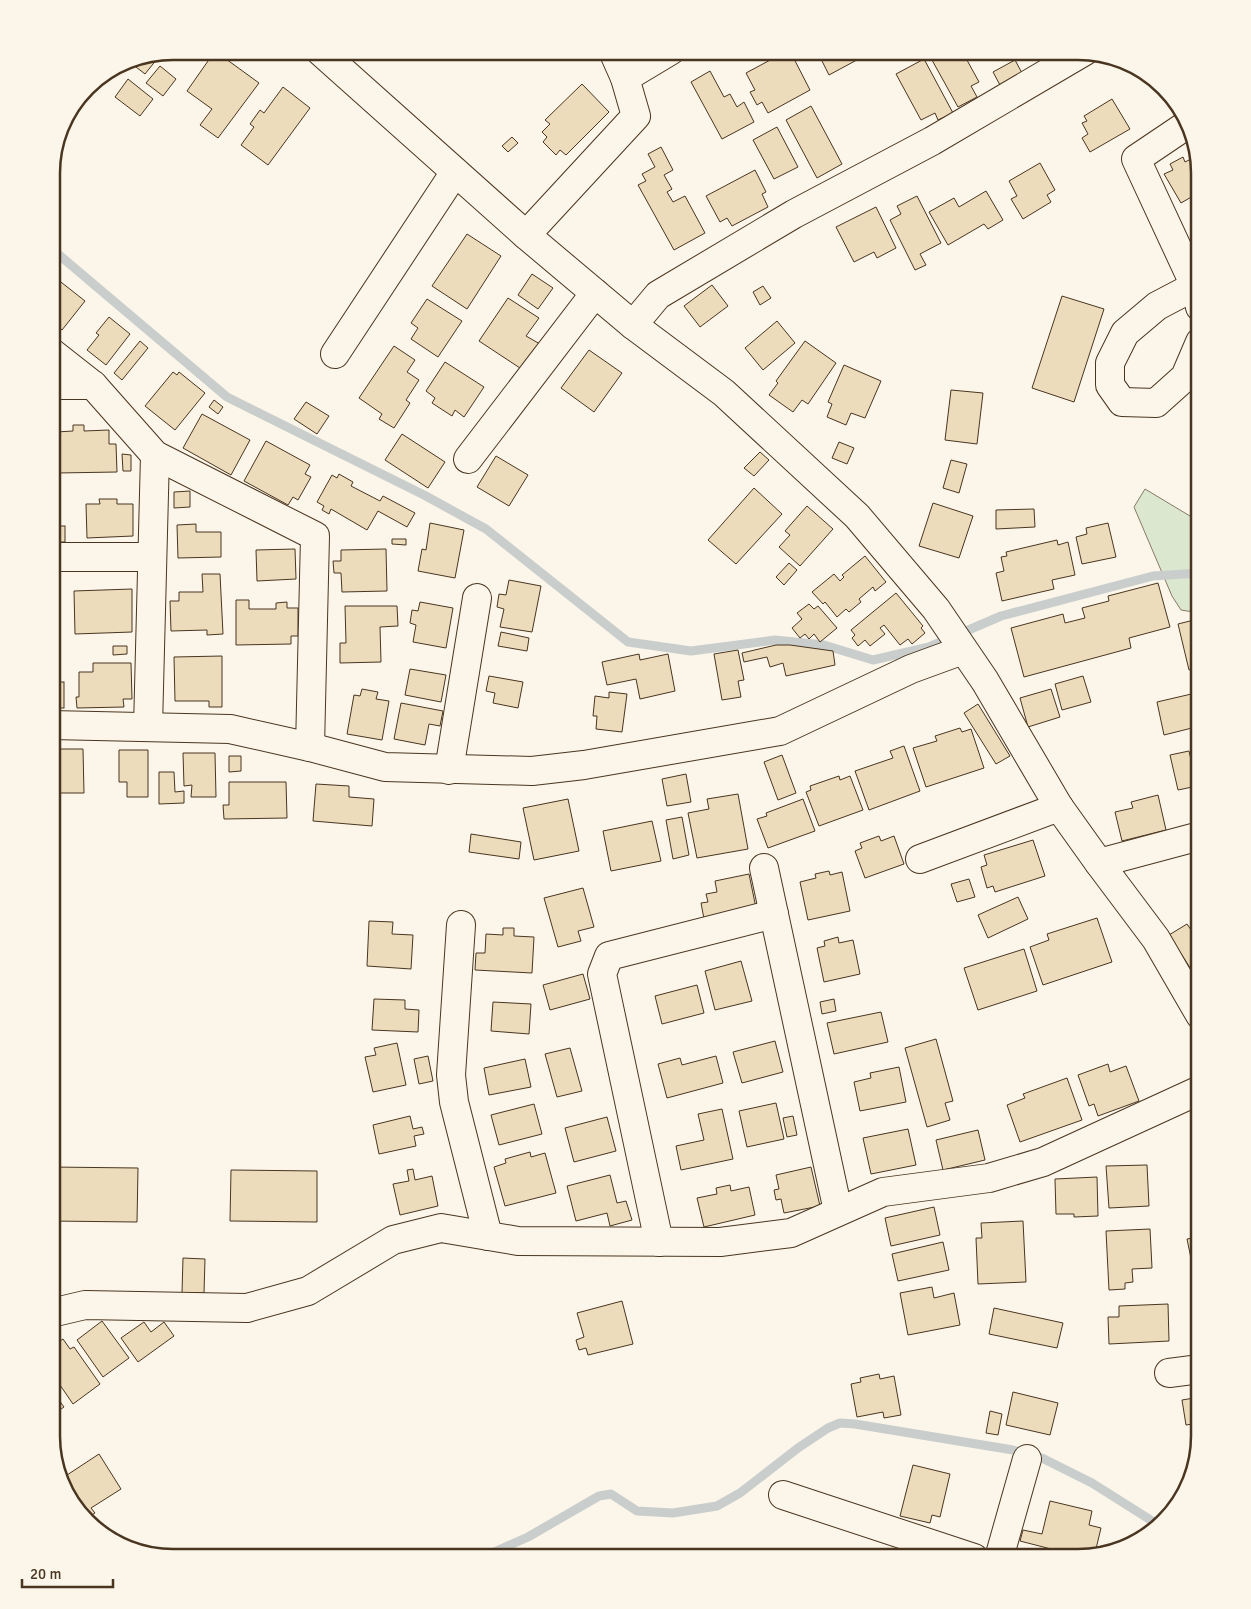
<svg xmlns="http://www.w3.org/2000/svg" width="1251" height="1609" font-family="Signika,sans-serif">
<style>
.green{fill:#dce7d0;stroke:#887966}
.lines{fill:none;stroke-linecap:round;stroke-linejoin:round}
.stream{stroke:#c9cecd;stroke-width:9}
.building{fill:#ecdcbc;stroke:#4a3520}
.minor-casing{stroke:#4a3520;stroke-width:30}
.minor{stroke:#fbf6e9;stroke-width:28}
.rim{fill:none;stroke:#4a3520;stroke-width:2.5}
</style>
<rect width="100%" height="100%" fill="#fbf6e9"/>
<polygon class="green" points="1145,489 1200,522 1200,613 1181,610 1172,596 1134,507"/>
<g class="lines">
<g class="stream">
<polyline points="52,249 227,397 424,495 486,529 628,642 691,651 775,640 824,645 873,660 929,647 1001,616 1153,576 1200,573"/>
<polyline points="492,1553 528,1537 599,1496 611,1494 637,1511 673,1513 717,1506 740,1493 798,1448 828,1428 840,1423 855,1424 1013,1450 1042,1458 1092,1483 1157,1524"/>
</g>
</g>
<g class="building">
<polygon points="215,51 259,83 218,138 200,125 212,109 187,91"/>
<polygon points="787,51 790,51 810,90 768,113 762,102 757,105 750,92 755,90 746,73"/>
<polygon points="817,51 864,51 866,55 829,75"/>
<polygon points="927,51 962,51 979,82 971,86 977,97 958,107"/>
<polygon points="161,54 145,74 127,60"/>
<polygon points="924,59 953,113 938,120 935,113 921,120 896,74"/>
<polygon points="1015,60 1022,73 1000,85 993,72"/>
<polygon points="160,66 176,79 163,96 146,83"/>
<polygon points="710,71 724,97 730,94 737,107 744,102 754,122 722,139 691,82"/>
<polygon points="104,75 93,91 88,87 93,82"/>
<polygon points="128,79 153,99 140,116 115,97"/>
<polygon points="582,84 609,112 566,155 560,150 556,155 543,142 547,137 542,132 550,124 545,120"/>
<polygon points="283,87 310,108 268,165 241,145 254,127 250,124 260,110 264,113"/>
<polygon points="1112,99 1130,129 1090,152 1082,138 1088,134 1082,123 1087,121 1084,116"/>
<polygon points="811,106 842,164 817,178 786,120"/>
<polygon points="777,127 798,167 774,179 753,140"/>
<polygon points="512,137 518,143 508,152 502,146"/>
<polygon points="661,147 673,170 664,175 672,189 667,192 673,202 685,196 705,233 674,250 638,185 646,181 642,174 655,167 648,154"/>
<polygon points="1183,157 1185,162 1195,157 1200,173 1200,192 1181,203 1164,174 1173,170 1170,164"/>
<polygon points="1040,163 1055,190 1047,195 1051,202 1023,219 1011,199 1017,196 1009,181"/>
<polygon points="755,170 766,192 762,194 768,207 732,226 727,218 720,222 706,196"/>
<polygon points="986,191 1003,220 988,229 984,224 948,245 929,212 954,198 959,207"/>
<polygon points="917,196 941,243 920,254 926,265 915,270 890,220 901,214 897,206"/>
<polygon points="876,207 896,248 877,258 874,252 854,262 836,227"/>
<polygon points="467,234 501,256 467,309 432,286"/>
<polygon points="532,274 553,288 538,309 518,295"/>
<polygon points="52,275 85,301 62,330 51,322"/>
<polygon points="712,285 728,306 700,327 684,306"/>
<polygon points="763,286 771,298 760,305 753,292"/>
<polygon points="1062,296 1104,309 1074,402 1032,388"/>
<polygon points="508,298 539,318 526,336 540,344 523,370 479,341"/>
<polygon points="427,299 462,321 438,357 411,339 418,328 411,323"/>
<polygon points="109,317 130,334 106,365 87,350 99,335 96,333"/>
<polygon points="777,321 795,343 763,370 745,348"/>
<polygon points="140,341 148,348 122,380 114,373"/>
<polygon points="805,341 836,363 808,404 802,400 793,412 769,395 778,383 776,381"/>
<polygon points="394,346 415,360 407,372 419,380 406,400 410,403 394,428 379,419 382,414 359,398"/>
<polygon points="589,350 622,373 594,412 561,388"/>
<polygon points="445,362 484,387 464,417 455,410 452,416 432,403 435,398 426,391"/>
<polygon points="844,365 881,381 865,418 851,413 846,425 827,417 832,404 828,402"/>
<polygon points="173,372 177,375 179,372 205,393 175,430 145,406"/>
<polygon points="951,390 983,393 977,444 945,440"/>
<polygon points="214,400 223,407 218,414 209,407"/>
<polygon points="306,402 329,416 317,434 294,419"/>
<polygon points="202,414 250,440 231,475 183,448"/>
<polygon points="73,425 84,425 84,431 109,430 109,444 116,444 117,472 57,473 56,432 73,431"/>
<polygon points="402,434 445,462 428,488 385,460"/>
<polygon points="266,441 310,465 305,474 311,477 298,500 293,497 288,505 244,481"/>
<polygon points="839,442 854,448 847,464 832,458"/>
<polygon points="760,452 769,460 754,476 744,468"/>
<polygon points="122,454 131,455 131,471 123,471"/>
<polygon points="496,456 528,475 509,506 477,487"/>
<polygon points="951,460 967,464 959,493 943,488"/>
<polygon points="339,474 353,482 351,486 380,501 383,496 415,513 407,527 378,511 367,530 331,509 329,514 322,510 324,506 317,502 332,475 337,478"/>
<polygon points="754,488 782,514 736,564 708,540"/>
<polygon points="190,491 190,507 174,508 174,492"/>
<polygon points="99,499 117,499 117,504 133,504 133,536 87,538 86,504 100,504"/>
<polygon points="933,503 973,516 959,558 919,546"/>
<rect x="51" y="504" width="8" height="16"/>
<polygon points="807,506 833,529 800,566 779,547 790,535 785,531"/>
<polygon points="1034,509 1035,527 996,529 996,510"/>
<polygon points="430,523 464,530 455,578 418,571 422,549 426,550"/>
<polygon points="1108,523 1116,557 1082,564 1076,537 1087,534 1086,528"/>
<polygon points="196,524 196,532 221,532 221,557 178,558 177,525"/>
<rect x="57" y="526" width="8" height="16"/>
<polygon points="392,539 406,539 406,545 392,544"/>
<polygon points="1057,540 1058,545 1068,542 1075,575 1052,580 1054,589 1002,601 996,573 1004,571 1001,557 1007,556 1006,552"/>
<polygon points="295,549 296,579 257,581 256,550"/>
<polygon points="386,549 387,591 342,592 341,573 334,573 333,561 341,561 341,550"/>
<polygon points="865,556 886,582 875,591 873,587 859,599 861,602 849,612 846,609 837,617 825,602 823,604 812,592 834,574 840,581 844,577 842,575"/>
<polygon points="789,563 797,570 784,585 776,577"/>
<polygon points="202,574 220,574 223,634 207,635 207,630 171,631 170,601 179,601 179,592 203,592"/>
<polygon points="509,580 541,586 532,632 500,627 504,609 497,607 499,594 506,595"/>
<polygon points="1158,583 1170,627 1129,638 1131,648 1024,677 1011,628 1063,614 1065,623 1085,618 1082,608 1109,601 1108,596"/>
<polygon points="132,589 132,632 75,634 74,591"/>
<rect x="51" y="592" width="7" height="39"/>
<polygon points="896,593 923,626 921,628 925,633 912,644 908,639 900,645 884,625 880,628 885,634 870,646 865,640 858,646 852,638 855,635 851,630"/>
<polygon points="236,600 249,600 249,609 276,609 276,603 287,602 287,608 298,608 298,636 291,636 291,644 236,645"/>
<polygon points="420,602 453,608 446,648 413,642 416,625 410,623 412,610 418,611"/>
<polygon points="809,604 814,609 818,606 837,628 820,642 814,634 809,639 805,634 800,638 792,628 802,619 797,613"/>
<polygon points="345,606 397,606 398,626 380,627 381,662 340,663 340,643 346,643"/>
<polygon points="1198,619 1200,627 1200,668 1189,670 1178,624"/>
<polygon points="501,632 529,638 527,651 498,646"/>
<polygon points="776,645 790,645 833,651 835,665 786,676 783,663 770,667 767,657 744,662 742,653"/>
<polygon points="113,646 127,646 127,654 113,655"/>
<polygon points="738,650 744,680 738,681 741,697 722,700 714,654"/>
<polygon points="639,654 640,660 668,654 675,691 640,699 636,679 607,685 602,662"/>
<polygon points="222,656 222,707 209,707 209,701 175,701 174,657"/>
<polygon points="93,663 131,663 132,699 123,699 124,707 77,708 76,697 79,697 79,672 93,672"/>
<polygon points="410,669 446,675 441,702 405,695"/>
<polygon points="489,676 523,682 518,708 493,703 495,693 486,691"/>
<polygon points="1083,676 1091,702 1062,710 1055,684"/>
<rect x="59" y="682" width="5" height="26"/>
<polygon points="362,689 378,692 376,699 389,701 382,740 347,734 354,695 360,696"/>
<polygon points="1051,689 1060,717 1028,727 1020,698"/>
<polygon points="609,692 627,694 622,732 596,729 597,716 593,716 595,696 609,698"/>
<polygon points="1200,692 1200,726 1164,735 1157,702"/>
<polygon points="401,703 443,711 440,726 429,724 425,745 394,739"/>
<polygon points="978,704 1010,756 996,764 964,713"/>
<polygon points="960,728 962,732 971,729 984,768 926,787 913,748 937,741 935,736"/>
<polygon points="904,746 920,791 869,810 855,771 893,758 890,751"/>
<polygon points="56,749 83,749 84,793 56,793"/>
<polygon points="119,750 148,750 148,797 127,797 127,782 119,782"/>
<polygon points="1189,751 1197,786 1178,790 1170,755"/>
<polygon points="183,753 215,753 216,797 191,797 192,785 184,786"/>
<polygon points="782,755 796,793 778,800 764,762"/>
<polygon points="229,756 241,756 241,771 229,772"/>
<polygon points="159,772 174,772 175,792 184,791 184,803 159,804"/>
<polygon points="686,774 691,802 667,806 662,779"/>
<polygon points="839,776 840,780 850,776 863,810 819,826 806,792 811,790 810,786"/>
<polygon points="229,782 286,782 287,818 224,819 223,805 229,805"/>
<polygon points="316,784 349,786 349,797 374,799 372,826 313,821"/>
<polygon points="738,794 748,849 697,858 688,813 709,809 707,799"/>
<polygon points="1158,795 1166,830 1122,841 1115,812 1133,808 1131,802"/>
<polygon points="568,799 579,851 534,860 523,808"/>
<polygon points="803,799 815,831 768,848 757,819 767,816 766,813"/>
<polygon points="682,817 689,855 673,859 666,820"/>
<polygon points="652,821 661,861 611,871 603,831"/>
<polygon points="471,834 521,842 519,859 469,852"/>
<polygon points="879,836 881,841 894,836 904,864 865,878 855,851 862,848 860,843"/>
<polygon points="1033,840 1045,876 995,892 993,886 987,888 981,867 987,865 984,855"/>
<polygon points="829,871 830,875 842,872 850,911 808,920 800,882 816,878 815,874"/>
<polygon points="749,874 756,908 704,919 701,903 708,902 706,894 717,892 715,881"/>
<polygon points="969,879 975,897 957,902 951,884"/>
<polygon points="583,888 594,927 578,931 581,941 558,947 544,898"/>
<polygon points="1018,897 1028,919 988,938 978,915"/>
<polygon points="1097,918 1112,962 1043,985 1030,947 1049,940 1047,934"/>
<polygon points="369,921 393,922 392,934 413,935 411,969 367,966"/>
<polygon points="1187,924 1200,943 1200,975 1196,977 1169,935"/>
<polygon points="503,928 514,928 514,936 534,937 532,973 475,970 476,953 485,953 486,934 503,935"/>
<polygon points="838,937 839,943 853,940 860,974 824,982 817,948 825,946 824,941"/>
<polygon points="1024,949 1037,991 978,1010 964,968"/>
<polygon points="741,961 752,1001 715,1010 705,971"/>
<polygon points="583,974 590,999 550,1010 543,985"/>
<polygon points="697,985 704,1013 662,1024 655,996"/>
<polygon points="374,999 405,1000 405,1009 419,1010 418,1032 372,1030"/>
<polygon points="834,999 836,1011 822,1014 820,1002"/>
<polygon points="493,1002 531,1004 529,1034 491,1031"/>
<polygon points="881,1012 888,1042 834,1054 827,1023"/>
<polygon points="936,1039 953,1101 945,1103 950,1120 927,1127 905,1048"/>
<polygon points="775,1041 783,1072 742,1083 733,1052"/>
<polygon points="397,1043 406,1085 373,1092 365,1057 376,1055 374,1048"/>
<polygon points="570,1048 582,1091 557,1097 545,1054"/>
<polygon points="428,1056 433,1081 419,1084 414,1059"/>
<polygon points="716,1056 723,1083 667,1098 658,1064 680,1058 682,1065"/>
<polygon points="525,1059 531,1087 489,1095 484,1068"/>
<polygon points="1108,1064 1110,1072 1126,1066 1139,1101 1098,1116 1094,1104 1089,1106 1078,1075"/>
<polygon points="899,1067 906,1102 860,1111 854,1082 871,1078 870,1073"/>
<polygon points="1067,1078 1082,1120 1020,1142 1007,1105 1025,1098 1023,1094"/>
<polygon points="776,1103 784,1139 747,1147 739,1111"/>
<polygon points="534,1104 542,1134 499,1145 491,1115"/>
<polygon points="722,1109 733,1159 681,1170 676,1146 704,1140 698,1114"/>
<polygon points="410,1116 413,1129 422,1127 424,1134 414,1136 416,1146 379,1154 373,1125"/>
<polygon points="793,1116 797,1135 787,1137 783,1118"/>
<polygon points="607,1117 616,1151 574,1162 565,1128"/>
<polygon points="908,1129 916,1165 871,1174 863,1138"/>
<polygon points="978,1130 985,1160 943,1170 936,1140"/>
<polygon points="530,1152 531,1157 545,1153 556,1193 505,1206 494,1167 506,1163 505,1159"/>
<polygon points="1147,1165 1149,1206 1109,1208 1106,1166"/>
<polygon points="51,1167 138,1168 137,1222 51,1221"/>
<polygon points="811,1167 820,1206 784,1213 781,1199 776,1200 774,1190 779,1189 776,1175"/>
<polygon points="413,1169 415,1180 432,1176 438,1206 400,1215 393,1184 409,1181 407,1170"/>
<polygon points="231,1170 317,1171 317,1222 230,1221"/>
<polygon points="610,1175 617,1203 626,1201 632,1220 610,1226 607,1213 576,1221 567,1186"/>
<polygon points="1097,1177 1098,1216 1074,1217 1074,1214 1056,1214 1055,1179"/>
<polygon points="730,1185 731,1191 749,1187 755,1215 704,1227 697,1198 717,1194 716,1188"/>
<polygon points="934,1207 940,1235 891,1246 885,1218"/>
<polygon points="1023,1221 1026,1282 978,1284 976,1238 982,1238 981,1223"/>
<polygon points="1150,1229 1152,1268 1132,1269 1133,1282 1125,1283 1125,1289 1109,1290 1106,1231"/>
<polygon points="1200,1237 1200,1266 1193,1268 1187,1239"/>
<polygon points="943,1242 949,1270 898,1281 892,1254"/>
<polygon points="183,1258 205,1259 204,1293 182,1293"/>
<polygon points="932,1287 934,1298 954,1293 960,1325 908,1335 900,1293"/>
<polygon points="622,1301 633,1344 588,1355 586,1348 579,1350 576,1340 584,1337 577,1313"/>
<polygon points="1168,1304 1169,1341 1109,1344 1108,1317 1119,1317 1119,1306"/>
<polygon points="994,1308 1063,1323 1057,1348 989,1334"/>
<polygon points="102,1321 129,1358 103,1377 77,1340"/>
<polygon points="144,1322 151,1332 164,1322 174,1336 138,1362 121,1338"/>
<polygon points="63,1339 70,1349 74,1347 100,1384 73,1404 51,1372 51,1347"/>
<polygon points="879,1374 880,1379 894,1376 901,1415 884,1418 883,1412 857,1417 851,1384 861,1382 860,1378"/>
<polygon points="51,1389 64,1407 51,1416"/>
<polygon points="1013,1392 1058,1403 1050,1435 1006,1425"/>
<polygon points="1200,1397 1200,1423 1186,1425 1182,1400"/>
<polygon points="990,1411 1002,1414 998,1435 986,1433"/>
<polygon points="99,1454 121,1489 91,1508 95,1513 87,1518 72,1503 64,1477"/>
<polygon points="913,1465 950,1474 940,1517 932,1515 930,1523 900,1516"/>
<polygon points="1050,1501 1092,1511 1089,1525 1101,1528 1095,1553 1082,1557 1020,1541 1023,1530 1042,1534"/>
</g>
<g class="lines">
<g class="minor-casing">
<g id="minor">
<polyline points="320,51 526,235 633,325 724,393 857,516 936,609 985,681 1059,807 1099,863 1156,939 1200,1015"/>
<polyline points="613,51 625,78"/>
<polyline points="1185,126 1136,159 1195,286 1200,307"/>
<polyline points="526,235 636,116 625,78 670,51"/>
<polyline points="1195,286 1157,306 1125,333 1110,363 1110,385 1122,402 1156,403 1185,377 1200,342"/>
<polyline points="633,325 658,295 794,214 932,141 1085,51"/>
<polyline points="51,352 93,385 155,455 315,536 310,747"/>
<polyline points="335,354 455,172"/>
<polyline points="51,385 93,385"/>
<polyline points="468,459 595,293"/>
<polyline points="51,557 152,557"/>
<polyline points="51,725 230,729 310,747 385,767 532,771 584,765 780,731 911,669 963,650"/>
<polyline points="148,727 155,455"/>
<polyline points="449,770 477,598"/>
<polyline points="920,859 1059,807"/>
<polyline points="1099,863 1200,836"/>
<polyline points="764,868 838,1211"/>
<polyline points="461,925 451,1075 454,1102 488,1236"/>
<polyline points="659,1242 602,974 609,956 774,914"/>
<polyline points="51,1313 85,1305 247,1308 308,1291 393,1240 441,1228 518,1241 720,1242 791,1233 883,1192 989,1178 1043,1162 1200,1090"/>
<polyline points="1169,1373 1200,1369"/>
<polyline points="783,1495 974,1558"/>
<polyline points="999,1558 1027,1459"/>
</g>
</g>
<use href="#minor" class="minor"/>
</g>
<path d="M0 0H1251V1609H0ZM173 60H1078A113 113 0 0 1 1191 173V1436A113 113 0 0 1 1078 1549H173A113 113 0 0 1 60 1436V173A113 113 0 0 1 173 60Z" fill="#fbf6e9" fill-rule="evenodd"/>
<path class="rim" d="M173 60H1078A113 113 0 0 1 1191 173V1436A113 113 0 0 1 1078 1549H173A113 113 0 0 1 60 1436V173A113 113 0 0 1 173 60Z"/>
<path d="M22 1579v8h91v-8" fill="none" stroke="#4a3520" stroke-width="2.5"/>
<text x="30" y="1579" font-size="15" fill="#4a3520" stroke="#fbf6e9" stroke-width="4" paint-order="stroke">20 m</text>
</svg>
